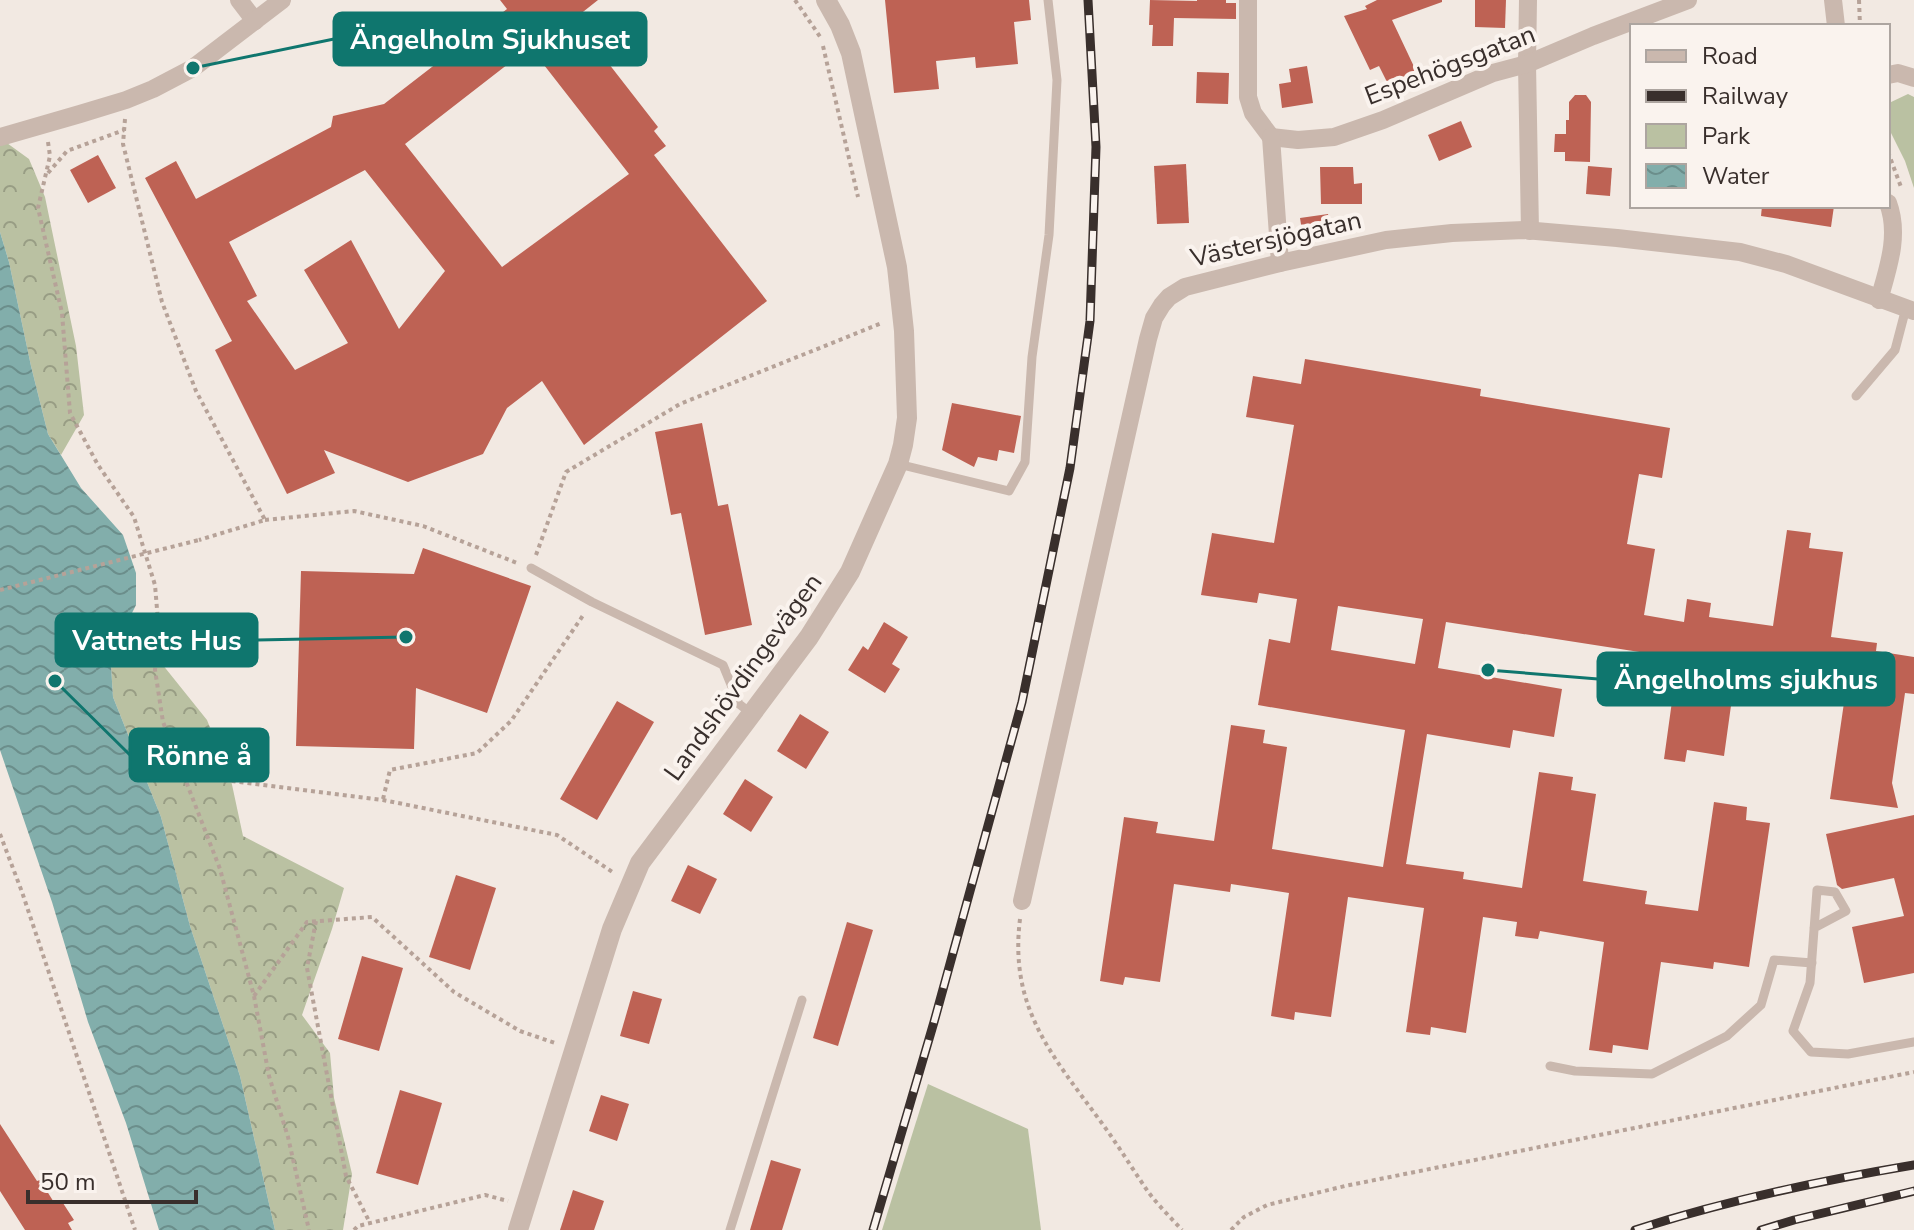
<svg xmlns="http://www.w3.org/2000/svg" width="1914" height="1230" font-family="'Nunito Sans',sans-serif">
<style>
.forest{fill:url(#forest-crowns)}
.green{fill:#bac1a2}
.water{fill:url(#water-waves)}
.building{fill:#be6254;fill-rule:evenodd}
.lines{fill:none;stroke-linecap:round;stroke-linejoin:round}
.path{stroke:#b6a298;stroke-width:4;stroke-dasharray:4 4;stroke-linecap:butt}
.service{stroke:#cab8ae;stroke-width:9}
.minor{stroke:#cab8ae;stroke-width:18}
.tertiary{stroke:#cab8ae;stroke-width:20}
.rail-casing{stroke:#392f2c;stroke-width:9}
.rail{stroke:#faf3ee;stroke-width:6;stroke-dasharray:18;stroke-linecap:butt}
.path-bridge{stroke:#b6a298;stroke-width:4;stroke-dasharray:4 4;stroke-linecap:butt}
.labels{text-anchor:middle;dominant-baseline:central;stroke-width:8;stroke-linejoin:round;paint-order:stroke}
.street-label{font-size:26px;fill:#392f2c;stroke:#faf3ee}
.leader{fill:none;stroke:#0f766e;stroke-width:3}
.callout-dot{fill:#0f766e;stroke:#faf3ee;stroke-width:3}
.callout{fill:#0f766e;stroke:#0f766e;stroke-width:3}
.callout-label{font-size:28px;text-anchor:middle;font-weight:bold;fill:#fff}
</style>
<defs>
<pattern id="forest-crowns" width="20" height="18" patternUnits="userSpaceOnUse" patternTransform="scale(2)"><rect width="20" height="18" fill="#bac1a2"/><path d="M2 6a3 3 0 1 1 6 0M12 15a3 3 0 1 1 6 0" fill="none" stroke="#989d84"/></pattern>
<pattern id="water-waves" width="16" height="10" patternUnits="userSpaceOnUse" patternTransform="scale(2)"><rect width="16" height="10" fill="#82aeab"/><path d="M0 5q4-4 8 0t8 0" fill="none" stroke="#6b8e8b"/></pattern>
</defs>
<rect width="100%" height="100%" fill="#f2e9e2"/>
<g class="forest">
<polygon points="0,138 29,159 45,197 76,346 84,415 61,455 48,434 31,366 9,262 0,232"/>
<polygon points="142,639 207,720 231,780 243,836 344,888 332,929 302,1015 330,1053 334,1098 352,1174 343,1230 275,1230 240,1076 190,926 161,817 113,697 110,650"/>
</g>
<g class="green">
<polygon points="1908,94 1914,97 1914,188 1905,161 1888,127 1889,103"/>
<polygon points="928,1084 1028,1129 1041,1230 882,1230"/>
</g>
<polygon class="water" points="0,232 9,262 31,366 48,434 81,488 123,535 136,573 136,605 124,629 110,650 113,697 161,817 190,926 240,1076 275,1230 159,1230 126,1123 88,1022 52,902 0,750"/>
<g class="building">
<path d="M500 0H598L574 19 658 127 654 131 666 146 654 155 767 301 584 445 542 381 507 408 483 454 408 482 324 450 335 473 287 494 215 350 232 341 145 178 176 161 196 199 331 127 333 116 384 104 507 9ZM530 47 629 174 502 267 405 144ZM365 170 445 271 399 329 351 240 304 270 348 343 295 370 247 301 257 296 229 242Z"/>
<polygon points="885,0 1029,0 1031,20 1014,22 1018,64 976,68 975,57 936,61 939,89 894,93"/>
<polygon points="1150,0 1197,1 1197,0 1226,0 1226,3 1236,3 1236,19 1174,18 1173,46 1152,46 1153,25 1149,25"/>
<polygon points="1377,0 1442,0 1442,2 1392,20 1417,73 1389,86 1379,66 1370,70 1344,16 1367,9 1365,6"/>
<polygon points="1475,0 1506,0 1505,28 1475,27"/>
<polygon points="1307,66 1313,103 1282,108 1279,84 1291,82 1289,69"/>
<polygon points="1197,72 1229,73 1228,104 1196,103"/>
<polygon points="1575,95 1586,95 1591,102 1590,162 1565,161 1565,152 1554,152 1555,134 1566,134 1566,120 1569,120 1569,102"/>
<polygon points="1461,121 1472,147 1439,161 1428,135"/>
<polygon points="98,155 116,188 88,203 70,170"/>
<polygon points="1186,164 1189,223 1157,224 1154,166"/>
<polygon points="1588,166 1612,168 1610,196 1586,194"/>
<polygon points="1320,167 1353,167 1354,184 1362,183 1362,204 1321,204"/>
<polygon points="1762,206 1834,206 1831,227 1761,216"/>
<polygon points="1328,214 1331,232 1303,237 1300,218"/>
<path d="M1305 359 1481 389 1480 396 1670 428 1662 478 1639 474 1627 544 1655 549 1644 615 1684 622 1687 599 1711 603 1709 617 1773 626 1787 530 1811 533 1809 548 1843 552 1831 637 1877 643 1876 651 1914 657V694L1905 693 1892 783 1898 808 1830 799 1846 689 1787 681 1785 692 1734 684 1724 756 1687 750 1685 762 1664 759 1678 658 1446 622 1438 668 1562 689 1554 737 1513 730 1510 748 1427 734 1406 864 1464 872 1463 879 1522 888 1539 772 1573 777 1571 790 1596 794 1583 881 1647 891 1645 904 1698 911 1714 802 1747 807 1746 820 1770 823 1749 967 1714 962 1713 969 1661 962 1648 1050 1613 1045 1612 1053 1589 1050 1604 942 1540 931 1538 939 1515 936 1517 922 1483 917 1466 1033 1431 1027 1430 1035 1406 1032 1424 908 1348 897 1331 1017 1295 1012 1294 1020 1271 1016 1289 893 1231 884 1230 892 1174 884 1160 982 1125 977 1123 985 1100 981 1124 817 1158 822 1156 833 1214 841 1231 725 1265 730 1263 743 1287 747 1272 849 1383 867 1405 730 1258 705 1269 639 1290 643 1297 599 1259 593 1257 603 1201 595 1212 533 1274 543 1294 425 1246 417 1253 376 1301 384ZM1338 606 1423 619 1415 664 1331 650Z"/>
<polygon points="952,403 1021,416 1014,453 999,450 997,461 978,457 974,467 942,450"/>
<polygon points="702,423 718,506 728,504 752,625 705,635 681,513 671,515 655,432"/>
<polygon points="423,548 531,586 487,713 416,688 414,749 296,746 301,571 414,574"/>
<polygon points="884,622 908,637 892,664 900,669 885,693 848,670 863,646 868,650"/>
<polygon points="617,701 654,722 597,820 560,799"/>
<polygon points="800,714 829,732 806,769 777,751"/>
<polygon points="745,779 773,797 751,832 723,814"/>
<polygon points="1914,815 1914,973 1864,983 1852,927 1904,916 1894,878 1842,889 1837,885 1826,834"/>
<polygon points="688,865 717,879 700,914 671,901"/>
<polygon points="456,875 496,888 470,970 429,957"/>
<polygon points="847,922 873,930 838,1046 813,1038"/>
<polygon points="362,956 403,968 379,1051 338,1039"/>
<polygon points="633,991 662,999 649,1044 620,1036"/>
<polygon points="400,1090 442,1103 418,1185 376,1173"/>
<polygon points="601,1095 629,1104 617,1141 589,1131"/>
<polygon points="0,1124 37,1181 40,1180 55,1204 61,1200 74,1220 68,1223 72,1230 25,1230 0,1191"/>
<polygon points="771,1160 801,1169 782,1230 750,1230"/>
<polygon points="573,1190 604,1201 594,1230 560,1230"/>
</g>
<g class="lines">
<g class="path">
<polyline points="795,0 821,38"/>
<polyline points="1859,0 1860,26"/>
<polyline points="823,46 858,197"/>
<polyline points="125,119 123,144 162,302 196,391 265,520 199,540"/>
<polyline points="48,142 50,156 38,208 62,313 70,413 98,465 134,517 155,585 158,621 155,670 163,722 220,869 254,996 269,1076 288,1137 309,1230"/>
<polyline points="1888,152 1901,187"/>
<polyline points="48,173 67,151 124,130"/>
<polyline points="265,520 354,511 423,526 517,563"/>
<polyline points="536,555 566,472 680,404 882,323"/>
<polyline points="184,775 383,800 557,835 614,873"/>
<polyline points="383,799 390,770 477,753 511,721 584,614"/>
<polyline points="0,834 22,892 135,1230"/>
<path d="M1020 919C1009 1008 1052 1055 1101 1122 1118 1145 1133 1170 1149 1193 1159 1206 1171 1218 1182 1230"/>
<polyline points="316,921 307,968 346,1176 370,1223"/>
<polyline points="254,996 307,922 372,917 454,992 520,1031 555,1043"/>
<polyline points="354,1230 358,1226 485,1195 508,1201"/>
<polyline points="1231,1230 1244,1217 1267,1205 1345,1186 1914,1072"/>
</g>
<g class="service">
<polyline points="1856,396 1895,350 1906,308"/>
<polyline points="898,464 1009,491 1025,462 1032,357 1049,235 1057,80 1048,0"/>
<polyline points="531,568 592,602 723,665 739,704 752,714"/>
<polyline points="1814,928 1846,911 1835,892 1817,890 1810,983 1793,1031 1811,1052 1848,1054 1914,1042"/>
<polyline points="1550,1066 1575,1071 1652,1074 1727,1036 1761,1005 1774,960 1812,963"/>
<polyline points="730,1230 802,1000"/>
</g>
<g class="minor">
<polyline points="239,0 255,21"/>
<polyline points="1248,0 1248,97 1253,113 1271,137"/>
<polyline points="1528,0 1527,64 1530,231"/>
<polyline points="1833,0 1836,26"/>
<polyline points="1888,75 1898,73 1914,78"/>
<polyline points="0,137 80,114 126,100 153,89 193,68 282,0"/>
<polyline points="1271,137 1298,140 1334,137 1383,120 1493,73 1527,64 1593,36 1688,0"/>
<polyline points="1271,137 1280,263"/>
<path d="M1879 300C1888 268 1900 235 1888 203"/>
<polyline points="1022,901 1148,339 1154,318 1162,305 1169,297 1185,287 1280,263 1386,240 1452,233 1524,230 1617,238 1740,252 1786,264 1914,311"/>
</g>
<polyline class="tertiary" points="518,1230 612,929 640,863 809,637 850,572 898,464 903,445 907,418 904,331 897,267 851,53 840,25 826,0"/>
<g class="rail-casing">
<g id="rail">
<polyline points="873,1230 934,1022 1022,702 1070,468 1090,321 1096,147 1088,0"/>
<path d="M1635 1230C1728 1200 1818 1181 1914 1165"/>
<polyline points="1761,1230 1794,1220 1914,1191"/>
</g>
</g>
<use href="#rail" class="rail"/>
<polyline class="path-bridge" points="0,590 199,540"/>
</g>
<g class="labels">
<g class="street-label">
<text transform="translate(1450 65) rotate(-21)">Espehögsgatan</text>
<text transform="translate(1276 239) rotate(-13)">Västersjögatan</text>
<text transform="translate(743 677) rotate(-54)">Landshövdingevägen</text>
</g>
</g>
<path class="leader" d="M193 68L334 39M406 637L257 640M1488 670L1598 679M55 681L130 755"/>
<g class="callout-dot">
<circle cx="193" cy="68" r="8"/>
<circle cx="406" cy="637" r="8"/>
<circle cx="1488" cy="670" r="8"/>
<circle cx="55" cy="681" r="8"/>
</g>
<g class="callout">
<rect x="334" y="13" width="312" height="52" rx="8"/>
<rect x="56" y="614" width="201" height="52" rx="8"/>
<rect x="1598" y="653" width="296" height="52" rx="8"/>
<rect x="130" y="729" width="138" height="52" rx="8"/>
</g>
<g class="callout-label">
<text x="490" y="49">Ängelholm Sjukhuset</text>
<text x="157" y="650">Vattnets Hus</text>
<text x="1746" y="689">Ängelholms sjukhus</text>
<text x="199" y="765">Rönne å</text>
</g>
<rect x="1630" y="24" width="260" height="184" fill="#faf3ee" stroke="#ada5a0" stroke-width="2"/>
<rect x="1646" y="50" width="40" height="12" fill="#cab8ae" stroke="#ada5a0" stroke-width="2"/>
<text x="1702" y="64" font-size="24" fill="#392f2c">Road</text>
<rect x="1646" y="90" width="40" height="12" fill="#392f2c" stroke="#ada5a0" stroke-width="2"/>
<text x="1702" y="104" font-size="24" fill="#392f2c">Railway</text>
<rect x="1646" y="124" width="40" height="24" fill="#bac1a2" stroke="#ada5a0" stroke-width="2"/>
<text x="1702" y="144" font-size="24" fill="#392f2c">Park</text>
<rect x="1646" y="164" width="40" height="24" fill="url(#water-waves)" stroke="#ada5a0" stroke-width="2"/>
<text x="1702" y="184" font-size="24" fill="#392f2c">Water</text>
<path d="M28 1190v12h168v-12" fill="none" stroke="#392f2c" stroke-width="4"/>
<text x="40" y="1190" font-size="24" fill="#392f2c" stroke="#faf3ee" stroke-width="6" paint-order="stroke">50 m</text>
</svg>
